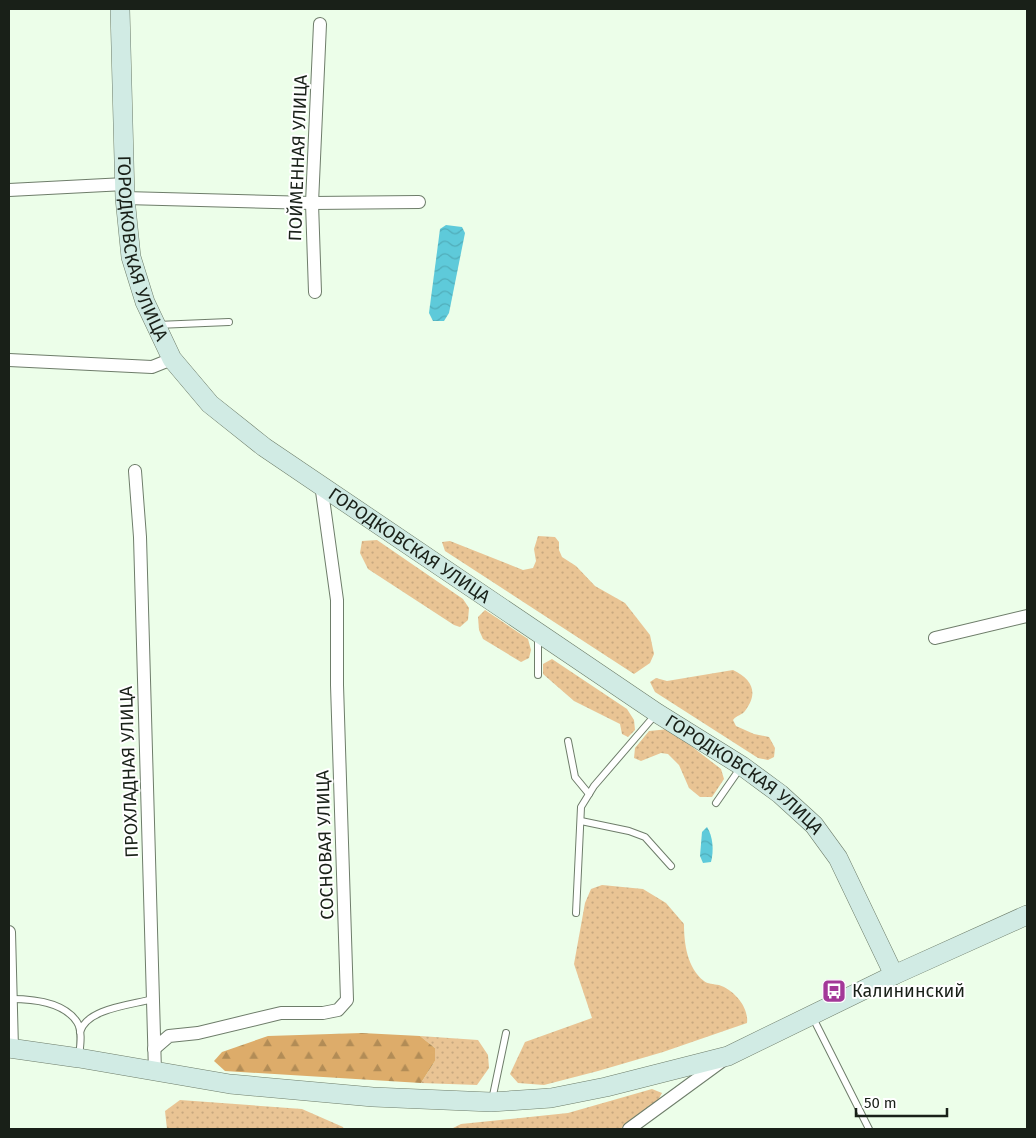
<svg xmlns="http://www.w3.org/2000/svg" width="1036" height="1138" font-family="'Fira Sans',sans-serif">
<style>
.grass{fill:url(#grass-dots)}
.forest{fill:url(#forest-firs)}
.water{fill:url(#water-waves)}
.lines{fill:none;stroke-linecap:round;stroke-linejoin:round}
.lane-casing{stroke:#6e7d6a;stroke-width:8}
.street-casing{stroke:#6e7d6a;stroke-width:14}
.secondary-casing{stroke:#6e7d6a;stroke-width:20}
.lane{stroke:#fff;stroke-width:6}
.street{stroke:#fff;stroke-width:12}
.secondary{stroke:#d1ebe4;stroke-width:19}
.labels{text-anchor:middle;dominant-baseline:central;stroke-width:4;stroke-linejoin:round;paint-order:stroke}
.street-label{font-size:18px;fill:#192018;stroke:#fff}
.poi-label{font-size:18px;fill:#192018;stroke:#fff;text-anchor:start}
</style>
<defs>
<pattern id="grass-dots" width="8" height="8" patternUnits="userSpaceOnUse" patternTransform="scale(1.25)"><rect width="8" height="8" fill="#e9c494"/><path d="M2 2h.1M6 6h.1" fill="none" stroke="#c7a87f" stroke-width="1.8" stroke-linecap="round"/></pattern>
<pattern id="forest-firs" width="22" height="20" patternUnits="userSpaceOnUse" patternTransform="scale(1.25)"><rect width="22" height="20" fill="#ddac6a"/><path d="M5 1l3.5 6h-7zM16 11l3.5 6h-7z" fill="#b28c56"/></pattern>
<pattern id="water-waves" width="16" height="10" patternUnits="userSpaceOnUse" patternTransform="scale(1.25)"><rect width="16" height="10" fill="#5ecada"/><path d="M0 5q4-4 8 0t8 0" fill="none" stroke="#51adba"/></pattern>
</defs>
<rect width="100%" height="100%" fill="#ecfee9"/>
<g class="grass">
<polygon points="538,536 555,537 559,542 559,550 562,557 576,566 595,586 625,603 650,635 654,654 650,663 634,674 445,551 442,542 450,541 523,570 533,568 536,561 534,549"/>
<polygon points="377,540 463,599 469,608 468,620 460,627 454,625 368,569 360,553 362,541"/>
<polygon points="485,610 528,639 531,650 529,658 521,662 483,639 479,630 478,617"/>
<polygon points="552,659 627,709 634,720 635,730 628,737 622,734 620,724 574,701 543,674 543,664"/>
<path d="M733 670C752 679 759 693 745 711 742 715 737 715 733 720L736 726 754 734 769 737 775 748 774 757 768 760 758 758 655 692 650 682 656 678 667 681Z"/>
<polygon points="669,729 721,769 724,779 712,797 700,797 689,788 679,765 668,754 661,753 641,761 634,758 635,748 649,731"/>
<path d="M602 885 643 889 666 903 684 924C684 943 687 968 704 981 707 984 714 984 719 985 734 990 749 1007 747 1023L663 1052 598 1071 544 1085 518 1083 510 1074 525 1042 592 1018 574 964 585 903 591 889Z"/>
<polygon points="420,1036 478,1040 488,1055 489,1068 477,1085 421,1083 435,1061 435,1048"/>
<polygon points="652,1089 662,1093 656,1104 620,1129 451,1129 461,1124 568,1113"/>
<polygon points="180,1100 302,1109 343,1127 344,1129 167,1129 165,1111"/>
</g>
<polygon class="forest" points="362,1033 420,1036 435,1048 435,1061 421,1083 225,1071 214,1061 222,1052 268,1036"/>
<g class="water">
<polygon points="446,225 462,227 465,233 449,313 444,321 433,321 429,313 440,229"/>
<path d="M707 827C713 836 714 851 711 862L703 863 700 856 702 832Z"/>
</g>
<g class="lines">
<g class="lane-casing">
<g id="lane">
<polyline points="157,325 229,322"/>
<polyline points="538,675 538,636"/>
<polyline points="568,741 575,777 589,794"/>
<polyline points="716,803 741,767"/>
<polyline points="581,821 629,831 645,837 671,866"/>
<polyline points="576,913 581,807 594,786 656,714"/>
<path d="M11 999C32 999 64 1002 77 1022 83 1031 80 1047 79 1057"/>
<polyline points="812,1016 869,1129"/>
<path d="M80 1032C87 1008 132 1005 153 999"/>
<polyline points="492,1100 506,1033"/>
</g>
</g>
<g class="street-casing">
<g id="street">
<polyline points="9,190 125,184"/>
<polyline points="125,198 312,203 419,202"/>
<polyline points="315,292 312,203 320,24"/>
<polyline points="9,360 152,367 172,359"/>
<polyline points="135,471 140,537 155,1072"/>
<polyline points="935,638 1027,616"/>
<polyline points="9,932 12,1049"/>
<polyline points="154,1049 169,1036 198,1033 281,1013 323,1013 338,1010 347,1000 337,685 337,600 321,484"/>
<polyline points="629,1129 722,1061"/>
</g>
</g>
<g class="secondary-casing">
<g id="secondary">
<path id="s1" d="M120 9 125 198 131 257 145 302 172 359 210 404 264 447 657 713 742 766 780 794 814 825 838 858 894 975"/>
<polyline points="9,1048 79,1058 230,1084 373,1097 491,1102 551,1098 606,1087 728,1056 894,975 1027,915"/>
</g>
</g>
<use href="#lane" class="lane"/>
<use href="#street" class="street"/>
<use href="#secondary" class="secondary"/>
</g>
<defs>
<g id="bus-square" transform="scale(1.25)"><rect x="-9" y="-9" width="18" height="18" rx="4" fill="#a33898" stroke="#fff"/><path d="M-5-6H5V4H4V6H2V4H-2V6H-4V4H-5ZM-3.5-4V0h7V-4ZM-3.5 1.2v1.5H-2V1.2ZM2 1.2v1.5H3.5V1.2Z" fill="#fff"/></g>
</defs>
<g fill-rule="evenodd">
<use href="#bus-square" x="834" y="991"/>
</g>
<g class="labels">
<g class="street-label">
<text transform="translate(298 158) rotate(-88)">ПОЙМЕННАЯ УЛИЦА</text>
<text stroke="none"><textPath href="#s1" startOffset="242">ГОРОДКОВСКАЯ УЛИЦА</textPath></text>
<text stroke="none"><textPath href="#s1" startOffset="662">ГОРОДКОВСКАЯ УЛИЦА</textPath></text>
<text transform="translate(129 772) rotate(-92)">ПРОХЛАДНАЯ УЛИЦА</text>
<text stroke="none"><textPath href="#s1" startOffset="1068">ГОРОДКОВСКАЯ УЛИЦА</textPath></text>
<text transform="translate(325 845) rotate(-92)">СОСНОВАЯ УЛИЦА</text>
</g>
<g class="poi-label">
<text x="852" y="991">Калининский</text>
</g>
</g>
<rect width="1036" height="1138" fill="none" stroke="#192018" stroke-width="20"/>
<path d="M856 1108v8h91v-8" fill="none" stroke="#192018" stroke-width="2.5"/>
<text x="864" y="1108" font-size="15" fill="#192018" stroke="#ffffff" stroke-width="4" paint-order="stroke">50 m</text>
</svg>
